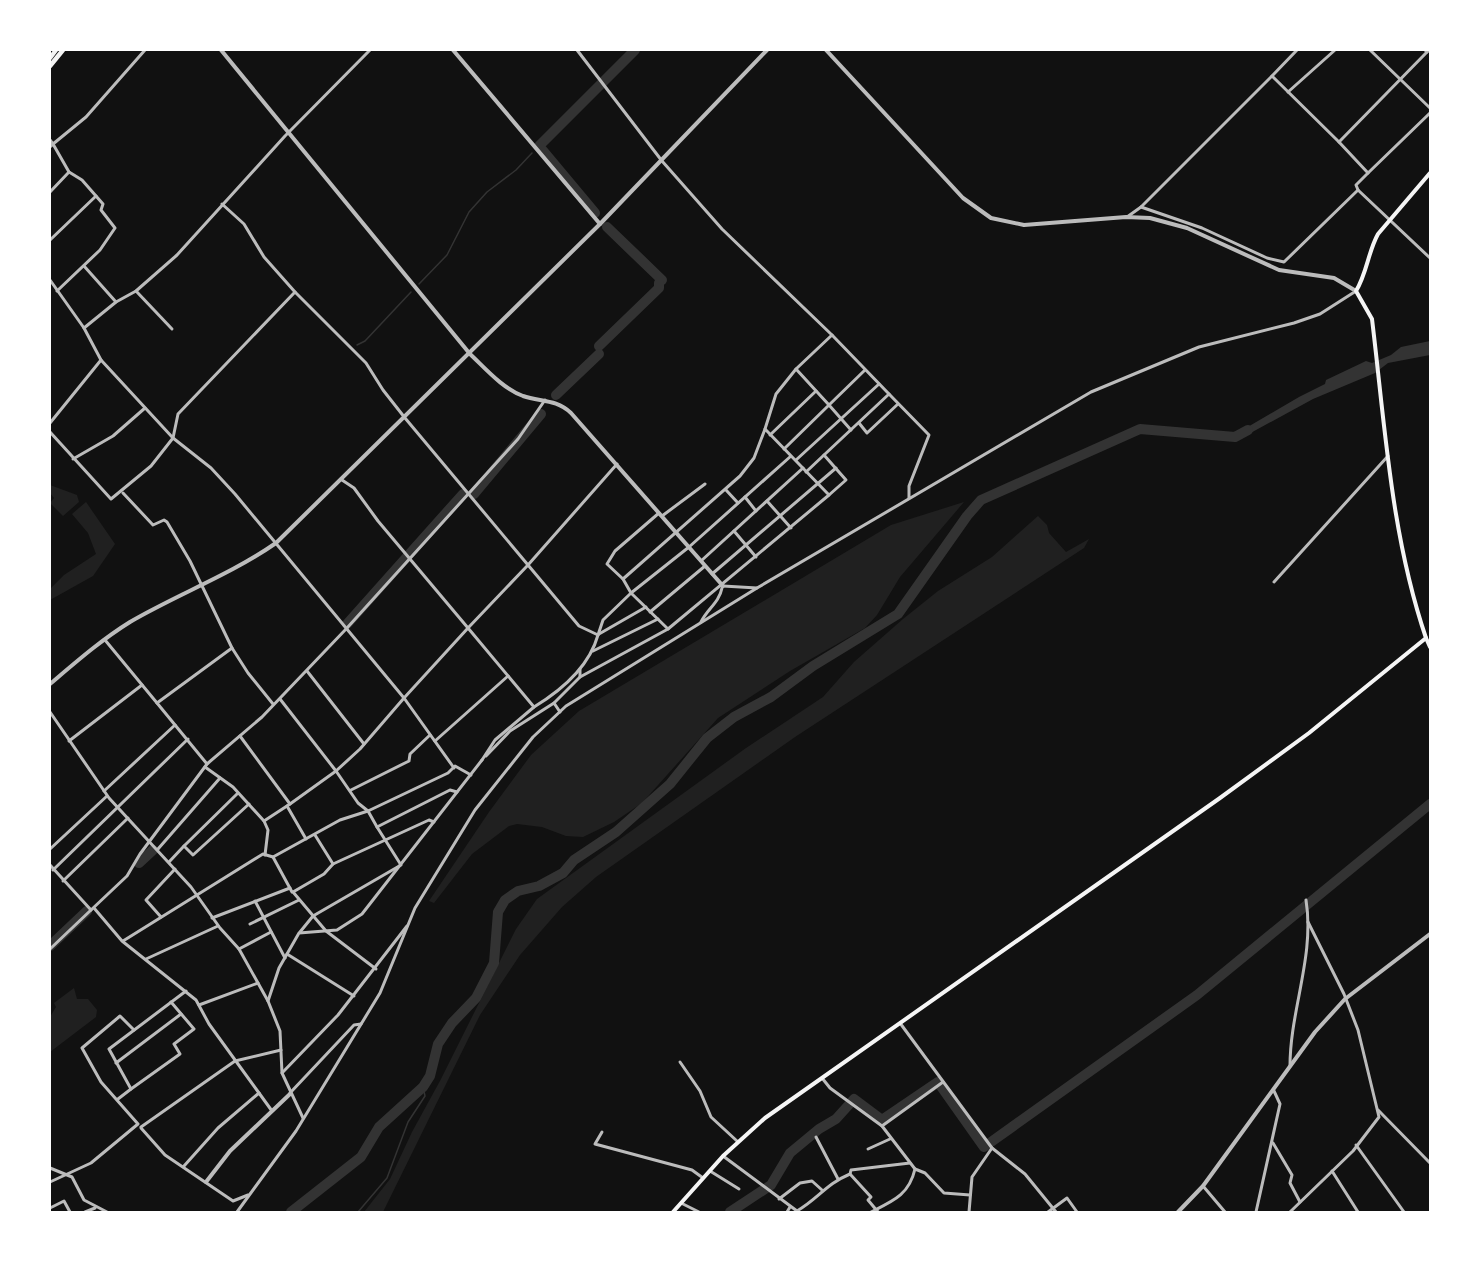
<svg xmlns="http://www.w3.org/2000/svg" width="1480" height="1262" font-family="Literata,serif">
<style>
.green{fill:#202020}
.water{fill:#333}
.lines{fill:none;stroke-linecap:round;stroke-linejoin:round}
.stream{stroke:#333;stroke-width:1.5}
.river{stroke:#333;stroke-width:10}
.minor{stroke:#bcbcbc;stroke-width:3}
.tertiary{stroke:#bcbcbc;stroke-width:4}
.secondary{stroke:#f5f5f5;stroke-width:4}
.primary{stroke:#f5f5f5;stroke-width:4.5}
</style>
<rect width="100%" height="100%" fill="#111"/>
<g class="green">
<polygon points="50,485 77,495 79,502 63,516 50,503 54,498 50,493"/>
<polygon points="86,502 115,544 93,576 50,600 50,589 64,575 96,554 88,533 72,514"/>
<polygon points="964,502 900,577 877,615 865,628 790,671 718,718 642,803 614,822 583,837 566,836 542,827 517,824 509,826 472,854 434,903 429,901 489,812 531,755 579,711 891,525"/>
<polygon points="1038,516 1047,525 1049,533 1066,552 1089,539 1084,548 795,737 596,877 562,907 520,955 480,1015 383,1212 364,1212 390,1179 412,1132 441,1079 516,929 537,899 746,748 823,697 854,662 903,619 938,591 992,557"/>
<polygon points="74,988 77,999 88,999 97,1010 96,1017 50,1052 50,1017 56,1007 54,1003"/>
</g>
<polygon class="water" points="1430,341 1430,355 1388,363 1375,373 1313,399 1236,441 1234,435 1299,397 1325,384 1326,380 1366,361 1372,363 1391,355 1401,347"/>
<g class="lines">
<g class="stream">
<polyline points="419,284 447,255 469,212 487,192 516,170 532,153"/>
<polyline points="357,345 365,341 411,292"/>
<polyline points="358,1212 387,1178 408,1122 425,1096 423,1087"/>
</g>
<g class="river">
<polyline points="595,213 539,146 635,50"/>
<polyline points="607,227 662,280"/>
<polyline points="599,346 659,288 659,283"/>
<polyline points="556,395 599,354"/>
<polyline points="474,494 541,414"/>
<polyline points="347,624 463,494"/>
<polyline points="139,863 153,850"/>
<polyline points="50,946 87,911"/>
<polyline points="291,1212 361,1157 379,1127 423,1087 430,1076 438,1044 452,1023 476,998 494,963 498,912 505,900 518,891 539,886 563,873 574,860 616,832 670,784 707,738 734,717 771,697 813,666 898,614 967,516 981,500 1140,429 1235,437 1248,430"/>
<polyline points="730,1212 771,1185 790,1153 819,1129 836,1119 854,1099 882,1120 938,1082 984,1147 1197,995 1430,804"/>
</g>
<g class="minor">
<polyline points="577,50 662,161 722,229 832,335"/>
<polyline points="1297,50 1272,76 1339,142 1427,52"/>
<polyline points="1370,50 1430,108"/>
<polyline points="1425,50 1427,52 1429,50"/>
<polyline points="1288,92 1335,50"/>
<polyline points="50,140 53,144 86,117 145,50"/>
<polyline points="1339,142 1368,173 1356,185 1358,190 1430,258"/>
<polyline points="50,147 53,144 69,172 82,180 103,204 101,210 115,228 100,250 57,291"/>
<polyline points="1368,173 1430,113"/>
<polyline points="50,192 69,172"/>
<polyline points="222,204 244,224 264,257 295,292"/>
<polyline points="1141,207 1202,228 1267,258 1284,262 1358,190"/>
<polyline points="1127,217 1141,207 1272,76"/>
<polyline points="50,240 96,196"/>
<polyline points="84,266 116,302"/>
<polyline points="50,280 84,328 101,360 173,438 211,468 235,494 404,698 468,628 534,707 495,740 482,760"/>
<polyline points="136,291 172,329"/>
<polyline points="84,328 116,302 136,291 177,255 285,136 370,50"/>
<polyline points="796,369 832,335 889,394 824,455 846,480 829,495"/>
<polyline points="889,394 929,435 909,486 909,498"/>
<polyline points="50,423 101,360"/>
<polyline points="859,423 867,433 898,404"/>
<polyline points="765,429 776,394 796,369 829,405 784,449"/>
<polyline points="851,430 829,405 865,370"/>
<polyline points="50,432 111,499 151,466 173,438 178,414 295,292 366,363 383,390 405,418 528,565 617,464"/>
<polyline points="770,435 816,391"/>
<polyline points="73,459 113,436 145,408"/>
<polyline points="796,460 879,384"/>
<polyline points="806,472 824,455"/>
<path d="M342 480 354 488 378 521 468 628 528 565 579 626 598 635C589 667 562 690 534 707"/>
<polyline points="726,490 738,503"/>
<polyline points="123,493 153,525 164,520 167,522 190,561 232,648"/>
<polyline points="745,497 756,511"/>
<polyline points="767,501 791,528"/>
<polyline points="662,516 705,484"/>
<polyline points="734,531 756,557"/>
<polyline points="701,561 803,468"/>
<polyline points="712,574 836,468"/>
<polyline points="623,579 607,564 615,551 659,513"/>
<polyline points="1274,582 1388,456"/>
<polyline points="723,586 757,588"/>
<polyline points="650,612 705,566"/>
<path d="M701 622C707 609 719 603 722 588"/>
<polyline points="599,634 646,607"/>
<polyline points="598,635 603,620 631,593 668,629 829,495 765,429 754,458 740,476 623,579 631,593 689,547 791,456"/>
<polyline points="105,640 157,703"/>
<polyline points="593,651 658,619"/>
<polyline points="307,671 364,744"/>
<polyline points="580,677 668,629"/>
<polyline points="280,699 336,771 290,804"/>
<polyline points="554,703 580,677 580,669"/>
<polyline points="50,712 109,798 191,887 220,928 239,949 268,1001 280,1031 282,1073"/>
<polyline points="240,736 290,804 264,821 268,830 265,855"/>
<polyline points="69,741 142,685"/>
<polyline points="435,741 508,676"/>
<polyline points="486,756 510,731 554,703 560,712"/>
<polyline points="207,764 157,703 232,648 248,673 273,704"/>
<polyline points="205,767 233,787 264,821"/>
<polyline points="351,790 409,761 410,754 430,735"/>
<polyline points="104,791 175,725"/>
<polyline points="238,793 184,846 193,855 249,804"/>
<polyline points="287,806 306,839"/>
<polyline points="368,811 358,803 336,771 360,749 404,698 454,768"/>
<polyline points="377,827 368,811 448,773 455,766 471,775"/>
<polyline points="315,835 333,864"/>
<polyline points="50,849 107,796"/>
<polyline points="158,849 220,778"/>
<polyline points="169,862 184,846"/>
<polyline points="50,865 91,910 50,949"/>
<polyline points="53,870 188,739"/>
<polyline points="63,881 128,818"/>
<polyline points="292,892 273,857 340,820 368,811"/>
<polyline points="255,901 285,958"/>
<polyline points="94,908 122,941 196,1000 209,1024 259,1093"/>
<polyline points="91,910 127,876 140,854 207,764 262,717 347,628 518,439 545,400"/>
<polyline points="161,917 146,900 175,869"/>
<polyline points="212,918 290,888"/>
<polyline points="250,924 299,900"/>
<polyline points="300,932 313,916 401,865 377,827 450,790 457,792"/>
<polyline points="123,941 263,854 273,857"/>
<polyline points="239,949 271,932"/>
<polyline points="287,954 354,996"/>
<polyline points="146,959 218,926"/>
<polyline points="376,969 326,931 293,892 324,874 333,864 429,820 434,822"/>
<polyline points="268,1001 279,968 299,933 337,930 362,914 482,760"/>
<polyline points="199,1005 258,983"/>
<polyline points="900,1023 992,1148 1025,1174 1056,1212"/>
<polyline points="680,1062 700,1091 711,1117 737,1141"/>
<polyline points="116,1063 181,1014"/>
<path d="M1290 1066C1290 1010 1315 956 1306 900"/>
<path d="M822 1078 830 1088 882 1126 915 1169C909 1195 893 1201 871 1212"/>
<polyline points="131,1089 180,1054 174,1044 194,1029 171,1002"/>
<polyline points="290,1093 354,1025 361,1024"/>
<polyline points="118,1099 131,1089 109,1049 186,991"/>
<polyline points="1378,1110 1430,1163"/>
<polyline points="303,1118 282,1073 338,1015 407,926"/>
<polyline points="882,1126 943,1082"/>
<polyline points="141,1127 235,1061 281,1050"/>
<polyline points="141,1128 165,1155 233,1201 248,1195"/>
<polyline points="602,1132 595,1144 692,1170 703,1178"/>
<polyline points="816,1137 838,1179"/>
<polyline points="1273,1143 1292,1175 1290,1183 1300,1202"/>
<polyline points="1356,1145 1404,1212"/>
<polyline points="868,1149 890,1139"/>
<polyline points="723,1156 797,1211"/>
<polyline points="184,1166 218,1128 259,1093 272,1111"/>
<polyline points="50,1168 72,1177 84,1200 107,1212"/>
<polyline points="915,1169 925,1173 944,1193 970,1195"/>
<polyline points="710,1171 739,1189"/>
<polyline points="1332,1171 1358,1212"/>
<polyline points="850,1174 871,1197 868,1200 878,1212"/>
<polyline points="50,1182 91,1163 138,1124 101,1082 82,1048 120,1016 134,1030"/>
<polyline points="1203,1186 1225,1212"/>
<polyline points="779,1199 800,1183 812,1181 822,1190"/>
<polyline points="681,1203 699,1212"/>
<polyline points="50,1208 64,1201 70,1212"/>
<path d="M797 1211C818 1199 826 1184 850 1174L851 1170 910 1163"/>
<polyline points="85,1212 95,1208"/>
<polyline points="237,1212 296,1131 380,993 415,908 475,810 533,737 566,706 757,588 1091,392 1199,347 1294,323 1320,314 1356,291"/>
<polyline points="787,1212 790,1207"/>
<polyline points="969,1212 972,1177 992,1148"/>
<polyline points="1048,1212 1067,1198 1077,1212"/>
<polyline points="1256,1212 1280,1104 1274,1091"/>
<polyline points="1290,1212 1353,1151 1379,1117 1358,1030 1344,994 1308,922"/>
</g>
<g class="tertiary">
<path d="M221 50 470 354C486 369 502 388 523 396 541 402 556 399 571 413L723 586"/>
<polyline points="453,50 600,224"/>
<polyline points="826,50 963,198 991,218 1024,225 1126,217 1150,218 1187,228 1279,270 1334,278 1356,291"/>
<path d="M50 684C76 662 101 640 130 622 178 594 230 575 276 543L600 224 767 50"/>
<polyline points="206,1182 230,1151 290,1094"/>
<polyline points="1178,1212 1203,1186 1315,1032 1345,999 1430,934"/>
</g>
<g class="secondary">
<polyline points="1426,638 1430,647"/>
<path d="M673 1212 723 1156 765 1118 1220 798 1309 733 1426 638C1391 535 1385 426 1372 319L1356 291C1367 273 1368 252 1378 234L1430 173"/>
</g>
<g class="primary">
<polyline points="50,58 56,50"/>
<polyline points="50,66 63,50"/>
</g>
</g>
<rect width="1480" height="1262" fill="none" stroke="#ffffff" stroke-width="102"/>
</svg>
